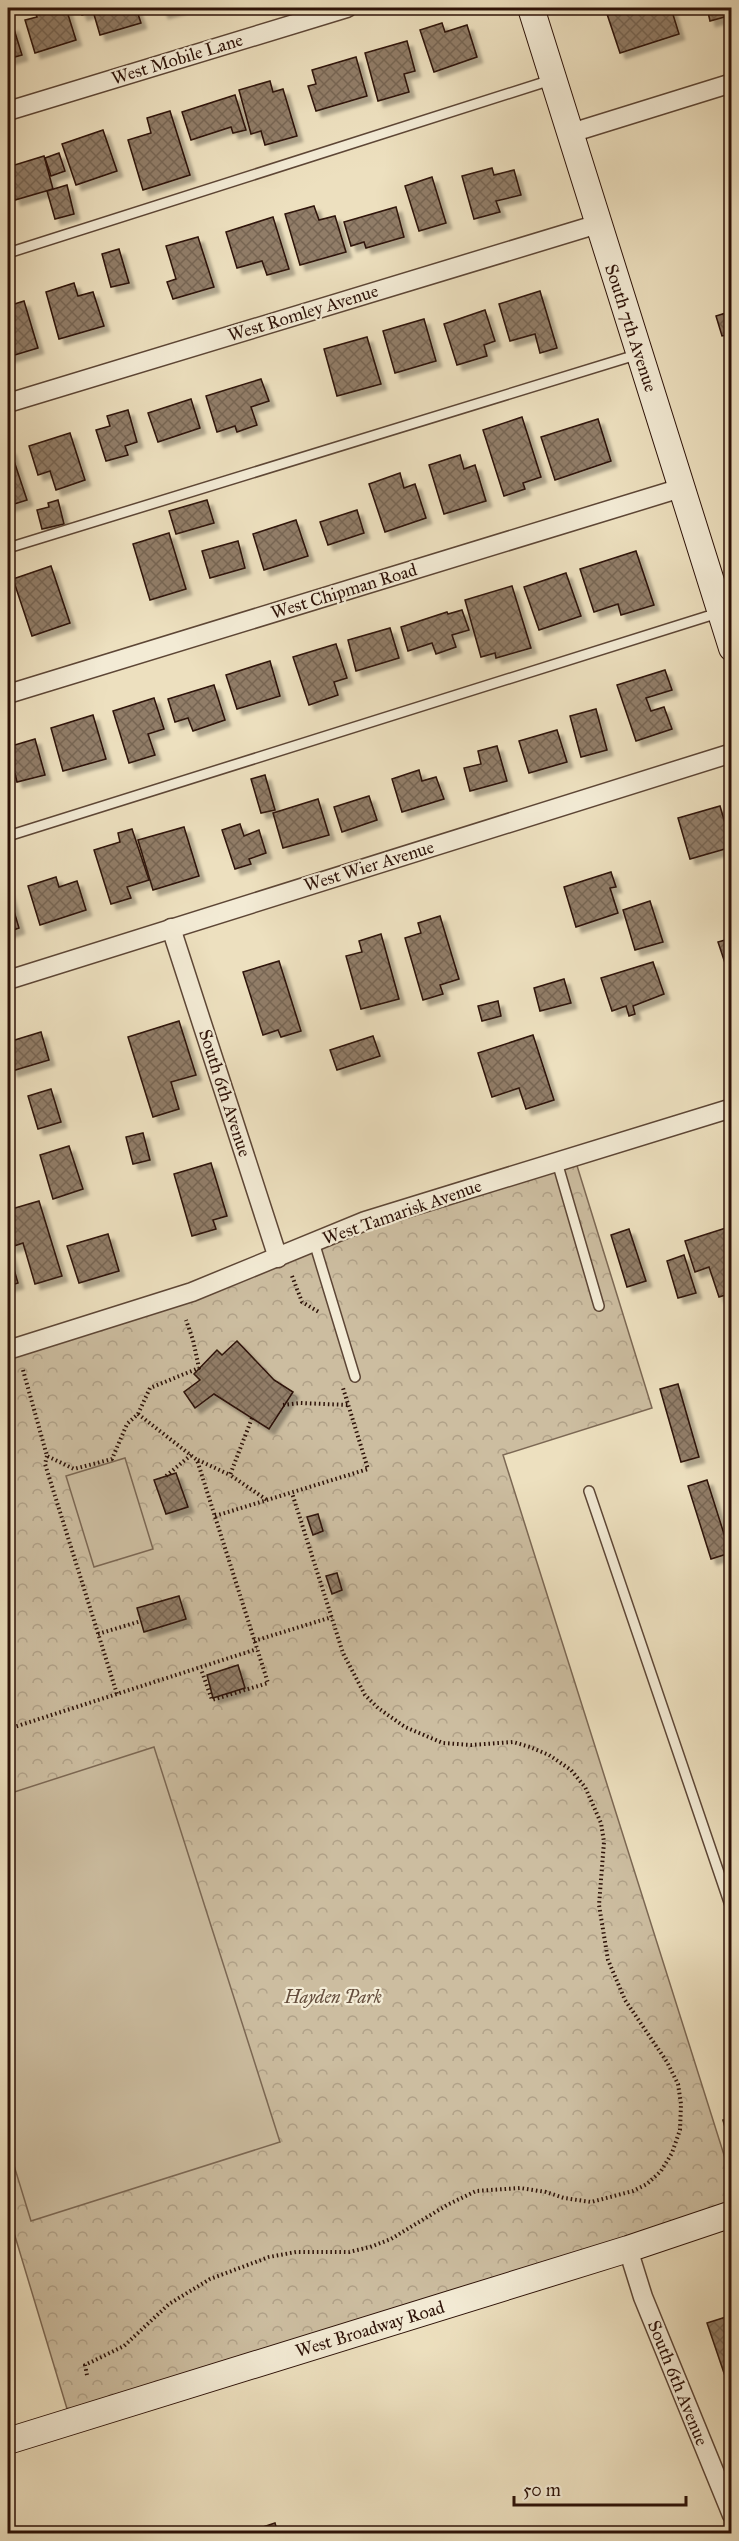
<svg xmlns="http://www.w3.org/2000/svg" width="739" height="2541" font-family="'IM FELL Great Primer',serif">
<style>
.park{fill:url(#park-crowns);stroke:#7c6854;stroke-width:1.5}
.pitch{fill:#ccbda0;stroke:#7c6854;stroke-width:1.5}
.building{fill:url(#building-cross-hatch);stroke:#2d1208;stroke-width:1.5;filter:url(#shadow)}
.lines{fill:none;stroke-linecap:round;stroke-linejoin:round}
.lane-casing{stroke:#5d4636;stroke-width:12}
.street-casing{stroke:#5d4636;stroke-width:21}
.secondary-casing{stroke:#2d1208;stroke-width:28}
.path{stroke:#2d1208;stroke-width:4;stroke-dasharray:1.5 3;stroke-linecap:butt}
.lane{stroke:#f3ebd5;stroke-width:9}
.street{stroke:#f3ebd5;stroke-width:18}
.secondary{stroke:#f3ebd5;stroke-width:26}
.labels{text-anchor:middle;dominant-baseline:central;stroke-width:4.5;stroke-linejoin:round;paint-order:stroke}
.street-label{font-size:18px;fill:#2d1208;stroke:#f3ebd5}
.park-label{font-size:18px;font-style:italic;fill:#654e3d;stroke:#f3ebd5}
</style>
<defs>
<pattern id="park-crowns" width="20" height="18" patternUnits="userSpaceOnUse" patternTransform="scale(1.5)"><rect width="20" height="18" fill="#ccbda0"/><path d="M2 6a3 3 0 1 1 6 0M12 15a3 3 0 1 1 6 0" fill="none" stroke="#b0a188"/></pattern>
<pattern id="building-cross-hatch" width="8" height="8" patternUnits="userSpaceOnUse" patternTransform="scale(1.5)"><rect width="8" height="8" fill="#917d67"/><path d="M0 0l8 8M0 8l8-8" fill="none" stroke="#776553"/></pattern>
<filter id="shadow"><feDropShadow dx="5.5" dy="5.5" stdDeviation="1.5" flood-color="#0004"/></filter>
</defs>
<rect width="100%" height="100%" fill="#ede0bf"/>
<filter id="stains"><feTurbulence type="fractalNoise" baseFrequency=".00333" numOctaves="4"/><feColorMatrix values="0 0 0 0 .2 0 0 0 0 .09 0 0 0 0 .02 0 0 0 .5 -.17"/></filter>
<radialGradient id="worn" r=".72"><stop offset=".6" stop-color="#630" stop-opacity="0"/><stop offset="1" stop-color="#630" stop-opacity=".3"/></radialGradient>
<polygon class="park" points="574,1156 652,1408 503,1455 731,2177 731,2214 71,2422 8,2213 8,1350 365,1221"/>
<g class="pitch">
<polygon points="125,1458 153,1549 94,1567 66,1476"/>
<polygon points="154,1747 280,2142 31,2221 8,2146 8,1794"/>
</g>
<g class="building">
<polygon points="34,8 66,8 76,40 35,53 25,20 37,17"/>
<polygon points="79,8 136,8 141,23 100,35 93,11 82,15"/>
<polygon points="161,8 181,8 163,13"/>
<polygon points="605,8 671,8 679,34 620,53"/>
<polygon points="707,8 732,8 732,15 710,21"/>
<polygon points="442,23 445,32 467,25 477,57 434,72 420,30"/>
<polygon points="13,26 22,55 8,59 8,28"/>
<polygon points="407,41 415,71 404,74 409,92 378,101 365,53"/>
<polygon points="356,57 367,96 316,111 308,86 316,84 312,70"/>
<polygon points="270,81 273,92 283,89 297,136 265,145 261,131 251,134 239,90"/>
<polygon points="235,95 246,130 233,133 231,127 191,140 182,112"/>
<polygon points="170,111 190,175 143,190 128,140 151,133 147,118"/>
<polygon points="103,130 117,171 76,185 62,144"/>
<polygon points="59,153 65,171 51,176 45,158"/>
<polygon points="44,156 53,189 15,200 8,176 8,167"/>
<polygon points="492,168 494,175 514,170 521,195 496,201 500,212 474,219 462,176"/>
<polygon points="432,177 446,223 419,231 405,186"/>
<polygon points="67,185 74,214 55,219 47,191"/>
<polygon points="314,206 319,220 335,216 346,252 300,265 285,214"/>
<polygon points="396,207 404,237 366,248 364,242 351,246 344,222"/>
<polygon points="273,217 289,269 267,275 262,261 237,268 226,232"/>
<polygon points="198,237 214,287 173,299 167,282 176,279 166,246"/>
<polygon points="119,249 129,283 111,287 102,254"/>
<polygon points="74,283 78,296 93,292 104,326 59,339 46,292"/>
<polygon points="540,291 557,348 540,353 535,334 510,341 499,304"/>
<polygon points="24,301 38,348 8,357 8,306"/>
<polygon points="485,310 495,341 484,345 487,356 457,365 444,324"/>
<polygon points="732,311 732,334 722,336 716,316"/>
<polygon points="424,319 436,361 395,373 383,331"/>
<polygon points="367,337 381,384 337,396 324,349"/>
<polygon points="261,379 269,401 251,407 257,425 237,432 235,426 217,432 206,396"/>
<polygon points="191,399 200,428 158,442 148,413"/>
<polygon points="128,410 137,442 125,446 128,455 106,461 96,430 110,426 107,416"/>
<polygon points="522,417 541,477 523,483 525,489 504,496 483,430"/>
<polygon points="598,419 611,461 555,480 541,437"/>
<polygon points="70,433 85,480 56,490 50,471 38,475 29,446"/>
<polygon points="10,449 27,500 8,506 8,450"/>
<polygon points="460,455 464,469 475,465 486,501 444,514 429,465"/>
<polygon points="400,473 404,488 415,484 426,518 385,532 369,484"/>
<polygon points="58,500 64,524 42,529 37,510 49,507 48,503"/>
<polygon points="207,500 214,523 176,534 169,511"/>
<polygon points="357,510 364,533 328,545 320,522"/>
<polygon points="296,520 308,556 264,570 253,534"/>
<polygon points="169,533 186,589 150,600 133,544"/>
<polygon points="238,541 245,568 210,578 202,551"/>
<polygon points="636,551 654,605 621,615 618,604 594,612 580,569"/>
<polygon points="51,566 70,623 32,636 13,579"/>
<polygon points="566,573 581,616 539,630 524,587"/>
<polygon points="512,586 531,648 496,658 495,653 481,657 465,600"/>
<polygon points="462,610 469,630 452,635 456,647 436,654 432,643 408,651 401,627 447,612 448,614"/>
<polygon points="390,628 399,658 356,671 348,640"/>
<polygon points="336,644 347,678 334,682 338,695 309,705 293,657"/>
<polygon points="270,661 280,696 237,709 226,675"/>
<polygon points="665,670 672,690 646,698 651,711 664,707 672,729 636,741 617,685"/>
<polygon points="214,685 225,720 193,731 188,718 175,722 168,699"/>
<polygon points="154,698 164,729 148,734 155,755 129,763 113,711"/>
<polygon points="596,709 607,750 581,757 570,716"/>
<polygon points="93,715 106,759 63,771 51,728"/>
<polygon points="557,730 567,762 529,773 519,741"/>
<polygon points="35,739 45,775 17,782 15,774 8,776 8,747"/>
<polygon points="497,746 507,781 470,791 464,768 481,764 478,751"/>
<polygon points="419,770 422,781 436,777 444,799 402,812 392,779"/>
<polygon points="265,775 275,810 261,813 251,779"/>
<polygon points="369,796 377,820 342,832 334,807"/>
<polygon points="318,799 329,835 283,848 273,813"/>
<polygon points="720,806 732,847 690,859 678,818"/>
<polygon points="240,824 244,836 259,830 266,853 249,859 251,864 235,869 222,830"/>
<polygon points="184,827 199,876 153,890 138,840"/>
<polygon points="132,829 149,880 127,887 131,898 111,904 94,850 120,842 118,833"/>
<polygon points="611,872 616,887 610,888 618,913 576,927 564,887"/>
<polygon points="56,877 59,887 77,881 86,910 40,925 28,886"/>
<polygon points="8,891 19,928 8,932"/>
<polygon points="650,901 663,942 635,950 623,910"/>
<polygon points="440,916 459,979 440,985 443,994 423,1000 405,938 421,933 418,923"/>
<polygon points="381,934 399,999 361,1009 346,956 362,952 359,941"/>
<polygon points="732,938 732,984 718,942"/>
<polygon points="279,961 301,1031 281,1037 278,1030 263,1035 243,972"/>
<polygon points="653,962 664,994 633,1006 635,1014 629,1016 626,1006 612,1011 601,978"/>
<polygon points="564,979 571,1003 540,1011 534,988"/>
<polygon points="498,1001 501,1016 482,1021 478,1006"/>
<polygon points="179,1021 196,1075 171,1082 179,1109 153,1117 128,1037"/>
<polygon points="41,1032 49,1060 12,1071 8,1056 8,1042"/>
<polygon points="533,1035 554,1100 526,1109 519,1088 492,1097 478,1053"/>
<polygon points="373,1036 380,1056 337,1070 330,1050"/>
<polygon points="51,1089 61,1122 38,1129 28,1096"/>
<polygon points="143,1133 150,1160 133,1164 126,1137"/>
<polygon points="69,1146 83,1189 53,1199 40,1155"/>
<polygon points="211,1163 227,1216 213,1220 216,1229 192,1236 174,1174"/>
<polygon points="39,1201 62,1276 35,1284 23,1243 11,1247 8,1235 8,1210"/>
<polygon points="732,1226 732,1293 719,1297 709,1267 695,1272 685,1241"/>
<polygon points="629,1229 646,1281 627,1287 611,1235"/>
<polygon points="108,1234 119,1271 79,1283 67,1246"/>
<polygon points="8,1249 18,1283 8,1286"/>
<polygon points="684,1255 696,1293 678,1298 667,1261"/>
<polygon points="237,1341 274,1380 293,1392 269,1429 214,1394 195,1408 184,1392 200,1380 194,1374 217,1350 222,1355"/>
<polygon points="678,1384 699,1457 681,1462 660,1389"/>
<polygon points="176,1473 188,1507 166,1514 154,1480"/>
<polygon points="707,1480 730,1553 711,1559 688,1486"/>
<polygon points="318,1514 323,1531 313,1535 307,1517"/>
<polygon points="337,1573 342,1590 332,1594 326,1576"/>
<polygon points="179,1596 186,1619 144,1632 137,1608"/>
<polygon points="238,1665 245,1688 213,1698 207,1675"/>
<polygon points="732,2118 732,2145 730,2146 723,2120"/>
<polygon points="732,2315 732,2381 727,2382 707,2323"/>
<polygon points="275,2523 278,2534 245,2533"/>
</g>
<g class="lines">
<g class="lane-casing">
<g id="lane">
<polyline points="8,253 551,80"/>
<polyline points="8,548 639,354"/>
<polyline points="8,836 718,613"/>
<polyline points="557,1162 599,1306"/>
<polyline points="314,1242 355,1377"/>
<polyline points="589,1491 732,1911"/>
</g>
</g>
<g class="street-casing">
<g id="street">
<polyline points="8,111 347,8"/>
<polyline points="571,133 732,83"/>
<polyline points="8,403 598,224"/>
<polyline points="714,591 732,586"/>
<polyline points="8,694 681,488"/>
<polyline points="171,928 278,1258"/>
<polyline points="8,980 732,753"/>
<polyline points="8,1350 192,1292 365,1221 732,1108"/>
<polyline points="628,2249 643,2297 732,2515"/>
</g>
</g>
<g class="secondary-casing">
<g id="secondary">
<polyline points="531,8 732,648"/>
<polyline points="8,2441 628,2249 732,2214"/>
</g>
</g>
<g class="path">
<polyline points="292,1276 302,1302 319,1312"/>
<polyline points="23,1370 47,1456 74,1469 112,1459 127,1424 138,1414 197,1460 268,1683 212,1700 201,1669"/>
<polyline points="283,1405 300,1403 348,1405"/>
<polyline points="138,1414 150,1388 199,1368 193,1340 186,1320"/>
<polyline points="252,1418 230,1475 267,1500"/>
<polyline points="47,1456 45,1464 117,1694"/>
<polyline points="198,1460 230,1475"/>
<polyline points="166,1476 191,1455"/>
<polyline points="215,1516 368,1469 343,1388"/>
<polyline points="98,1634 141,1621"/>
<polyline points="254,1641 332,1617"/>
<polyline points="8,1729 257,1649"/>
<polyline points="87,2375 85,2365 124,2346 169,2304 210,2279 269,2257 296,2252 349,2252 370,2247 391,2239 447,2205 476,2191 520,2188 546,2192 564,2198 591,2202 633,2191 647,2184 661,2171 672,2153 680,2130 681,2104 678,2084 667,2062 625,2000 608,1960 599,1905 604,1842 601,1823 585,1787 571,1770 549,1755 530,1747 513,1742 471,1745 443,1743 405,1727 378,1708 365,1695 343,1653 292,1493"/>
</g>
<use href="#lane" class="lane"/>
<use href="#street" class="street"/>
<use href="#secondary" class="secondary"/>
</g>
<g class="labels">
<g class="street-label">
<text transform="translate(177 59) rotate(-17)">West Mobile Lane</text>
<text transform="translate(303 313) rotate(-17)">West Romley Avenue</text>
<text transform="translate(631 328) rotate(72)">South 7th Avenue</text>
<text transform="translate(344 591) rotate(-17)">West Chipman Road</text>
<text transform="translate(369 866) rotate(-17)">West Wier Avenue</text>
<text transform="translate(225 1093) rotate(72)">South 6th Avenue</text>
<text transform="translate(402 1212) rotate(-19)">West Tamarisk Avenue</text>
<text transform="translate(370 2329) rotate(-17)">West Broadway Road</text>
<text transform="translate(678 2383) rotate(68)">South 6th Avenue</text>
</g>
<g class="park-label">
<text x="333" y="1997">Hayden Park</text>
</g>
</g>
<rect width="739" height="2541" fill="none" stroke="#ede0bf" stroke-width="30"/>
<rect x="9" y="9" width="721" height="2523" fill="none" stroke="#2d1208" stroke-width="3"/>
<rect x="15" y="15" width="709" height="2511" fill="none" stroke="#2d1208" stroke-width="1.5"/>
<path d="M514 2496v9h172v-9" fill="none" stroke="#2d1208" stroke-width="3"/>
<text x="523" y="2496" font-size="18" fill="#2d1208" stroke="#f3ebd5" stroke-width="4.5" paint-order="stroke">50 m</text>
<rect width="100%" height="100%" filter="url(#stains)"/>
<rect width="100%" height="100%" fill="url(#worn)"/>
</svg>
